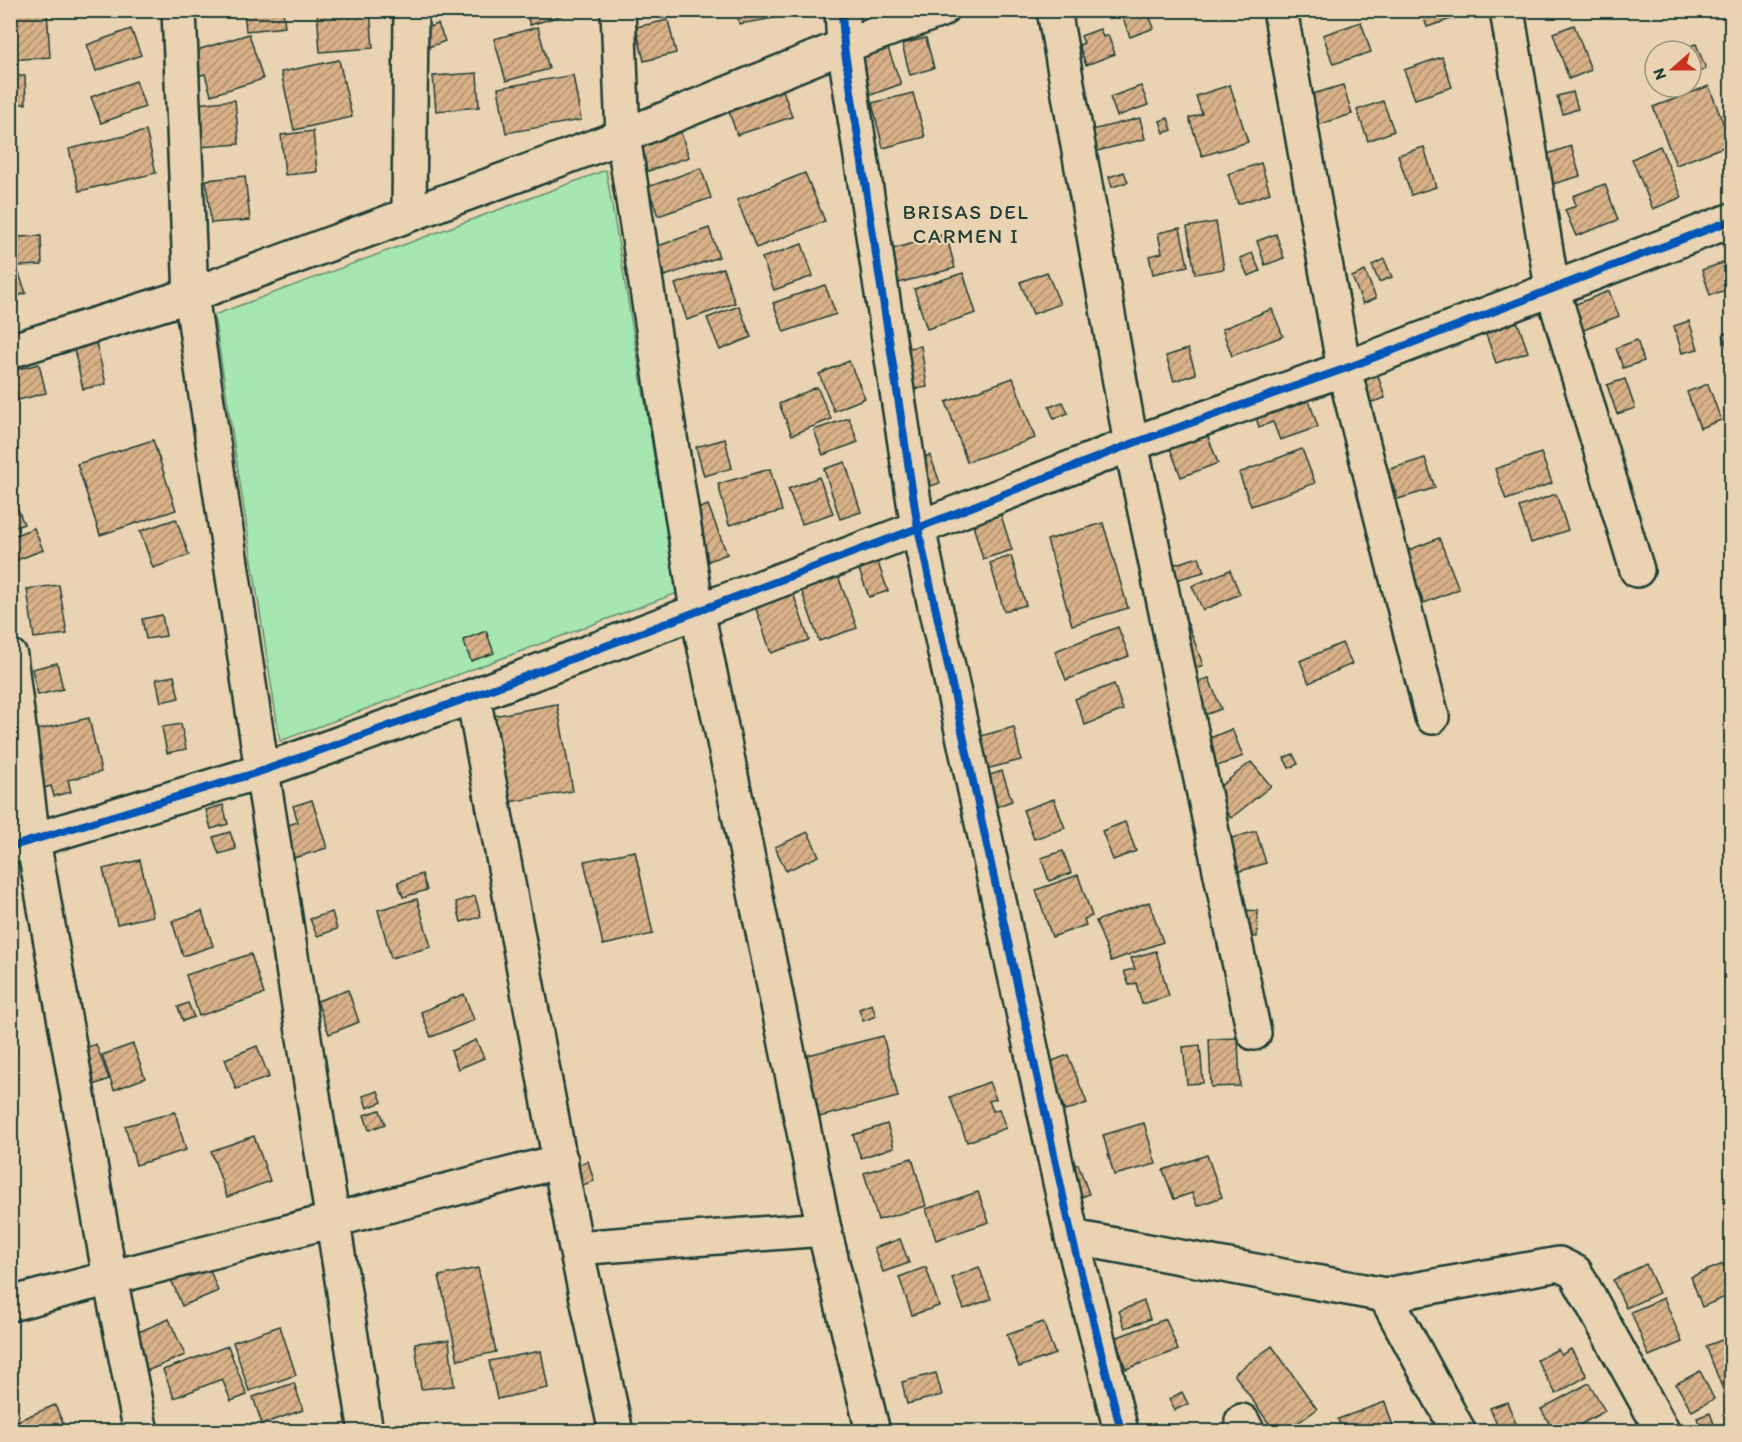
<svg xmlns="http://www.w3.org/2000/svg" width="1742" height="1442" font-family="Itim,sans-serif">
<style>
.green{fill:#a6e7b1;stroke:#629272;stroke-width:1.5}
.building{fill:url(#building-hatch);stroke:#1f3d34;stroke-width:1.5}
.lines{fill:none;stroke-linecap:round;stroke-linejoin:round}
.minor-casing{stroke:#1f3d34;stroke-width:38}
.minor{stroke:#e9d3b2;stroke-width:33}
.cycleway-casing{stroke:#e9d3b2;stroke-width:11}
.cycleway{stroke:#0057b8;stroke-width:8}
.labels{text-anchor:middle;dominant-baseline:central;stroke-width:4.5;stroke-linejoin:round;paint-order:stroke}
.neighbourhood-label{font-size:21px;letter-spacing:1.5px;fill:#1f3d34;stroke:#e9d3b2}
</style>
<defs>
<pattern id="building-hatch" width="6" height="6" patternUnits="userSpaceOnUse" patternTransform="scale(1.5)"><rect width="6" height="6" fill="#d8b189"/><path d="M-1 1l2-2M0 6l6-6M5 7l2-2" fill="none" stroke="#af9171"/></pattern>
</defs>
<rect width="100%" height="100%" fill="#e9d3b2"/>
<filter id="ink" filterUnits="userSpaceOnUse"><feTurbulence type="fractalNoise" baseFrequency=".0167" numOctaves="2"/><feDisplacementMap in="SourceGraphic" scale="12" xChannelSelector="R" yChannelSelector="G"/><feConvolveMatrix kernelMatrix="1 2 1 2 8 2 1 2 1" color-interpolation-filters="sRGB"/></filter>
<g filter="url(#ink)">
<polygon class="green" points="606,170 677,593 280,741 214,315"/>
<g class="building">
<polygon points="10,10 47,10 50,57 10,60"/>
<polygon points="244,10 283,10 285,27 246,31"/>
<polygon points="317,10 370,10 373,48 320,52"/>
<polygon points="525,10 580,10 530,25"/>
<polygon points="737,10 792,10 793,15 739,24"/>
<polygon points="1120,10 1147,10 1154,28 1130,37"/>
<polygon points="1421,10 1458,10 1460,16 1427,27"/>
<polygon points="668,20 676,53 644,61 636,27"/>
<polygon points="1361,22 1371,52 1333,64 1323,35"/>
<polygon points="438,24 445,41 426,48 420,30"/>
<polygon points="1574,25 1591,70 1569,79 1553,33"/>
<polygon points="538,27 549,69 506,81 494,39"/>
<polygon points="131,29 141,55 96,71 87,45"/>
<polygon points="1100,29 1103,37 1108,35 1115,54 1086,65 1079,45 1084,43 1081,36"/>
<polygon points="249,34 263,79 211,95 205,74 191,78 184,54"/>
<polygon points="926,38 934,68 910,75 902,44"/>
<polygon points="886,43 901,84 854,101 839,60"/>
<polygon points="1696,44 1706,69 1691,75 1691,51 1675,51"/>
<polygon points="1442,57 1452,87 1415,99 1404,70"/>
<polygon points="339,60 352,117 294,130 281,72"/>
<polygon points="477,73 479,107 436,111 433,76"/>
<polygon points="573,75 581,120 506,133 498,88"/>
<polygon points="10,76 25,76 26,104 10,104"/>
<polygon points="779,78 792,117 737,135 724,97"/>
<polygon points="136,81 145,107 101,123 91,97"/>
<polygon points="1230,85 1248,142 1202,156 1189,118 1202,114 1196,96"/>
<polygon points="1343,85 1352,114 1315,126 1306,96"/>
<polygon points="1141,86 1148,105 1117,116 1110,97"/>
<polygon points="1709,86 1731,144 1676,165 1653,107"/>
<polygon points="1573,92 1578,109 1563,114 1557,96"/>
<polygon points="913,93 925,137 883,148 872,103"/>
<polygon points="235,100 239,144 200,147 196,104"/>
<polygon points="1383,101 1394,131 1368,141 1357,110"/>
<polygon points="676,118 689,157 634,176 621,137"/>
<polygon points="1140,118 1145,139 1081,155 1076,134"/>
<polygon points="1168,118 1172,130 1164,133 1160,121"/>
<polygon points="146,131 156,173 79,191 69,149"/>
<polygon points="313,131 317,172 285,175 281,135"/>
<polygon points="1571,146 1580,176 1543,187 1533,159"/>
<polygon points="1660,146 1682,197 1653,209 1632,159"/>
<polygon points="1424,147 1436,187 1411,195 1398,155"/>
<polygon points="1261,163 1270,193 1238,204 1228,174"/>
<polygon points="701,168 711,198 658,216 648,187"/>
<polygon points="1124,172 1128,182 1112,187 1109,177"/>
<polygon points="805,173 825,221 756,248 737,200"/>
<polygon points="245,176 250,220 211,223 206,180"/>
<polygon points="1605,184 1618,220 1576,236 1565,210 1576,206 1573,196"/>
<polygon points="1216,222 1224,269 1195,274 1187,227"/>
<polygon points="709,228 719,257 665,276 655,247"/>
<polygon points="1180,228 1188,266 1153,274 1149,256 1162,253 1158,233"/>
<polygon points="946,234 955,268 891,285 882,252"/>
<polygon points="1276,234 1284,258 1265,265 1257,241"/>
<polygon points="41,236 42,265 19,266 18,237"/>
<polygon points="1732,239 1732,288 1710,295 1702,270 1728,261 1722,242"/>
<polygon points="802,244 813,276 774,290 762,258"/>
<polygon points="1252,253 1260,271 1248,276 1240,258"/>
<polygon points="1384,259 1392,277 1379,282 1372,265"/>
<polygon points="17,268 26,293 10,299 10,270"/>
<polygon points="723,268 735,303 687,320 675,284"/>
<polygon points="1365,271 1376,298 1363,304 1352,277"/>
<polygon points="1047,272 1060,304 1033,314 1020,282"/>
<polygon points="963,273 976,313 927,329 914,289"/>
<polygon points="825,285 836,314 784,332 773,303"/>
<polygon points="1609,291 1619,316 1581,331 1571,306"/>
<polygon points="739,306 751,337 720,350 707,318"/>
<polygon points="1272,309 1283,336 1232,356 1222,329"/>
<polygon points="1515,315 1528,352 1496,363 1483,326"/>
<polygon points="1689,321 1698,349 1682,353 1674,326"/>
<polygon points="91,322 106,384 83,389 69,327"/>
<polygon points="1732,331 1732,361 1723,334"/>
<polygon points="1637,340 1644,361 1623,368 1616,348"/>
<polygon points="921,346 927,387 895,392 889,351"/>
<polygon points="1188,349 1196,374 1174,381 1166,356"/>
<polygon points="849,361 865,398 834,411 819,374"/>
<polygon points="39,364 46,393 18,400 11,371"/>
<polygon points="1376,369 1385,398 1359,406 1350,377"/>
<polygon points="1013,378 1035,438 967,462 946,402"/>
<polygon points="1625,379 1635,408 1617,414 1607,385"/>
<polygon points="1708,384 1721,420 1700,428 1687,392"/>
<polygon points="817,387 831,419 792,435 779,404"/>
<polygon points="1306,392 1318,427 1280,440 1273,422 1259,427 1254,411"/>
<polygon points="1063,402 1068,413 1054,419 1049,407"/>
<polygon points="849,418 858,442 823,455 814,430"/>
<polygon points="1205,429 1218,463 1181,477 1168,443"/>
<polygon points="725,439 732,468 704,476 696,447"/>
<polygon points="153,440 176,510 100,535 77,464"/>
<polygon points="1302,449 1315,483 1251,506 1239,473"/>
<polygon points="1541,453 1552,483 1506,500 1495,469"/>
<polygon points="930,455 940,483 909,493 900,465"/>
<polygon points="1425,458 1435,488 1398,499 1387,470"/>
<polygon points="845,462 861,512 840,519 824,469"/>
<polygon points="770,469 782,511 729,525 718,484"/>
<polygon points="819,477 833,513 802,524 788,489"/>
<polygon points="1556,494 1568,530 1531,543 1519,507"/>
<polygon points="15,502 24,524 10,529 10,503"/>
<polygon points="708,505 727,554 698,565 680,516"/>
<polygon points="998,506 1012,550 983,559 970,515"/>
<polygon points="176,519 189,555 153,568 140,531"/>
<polygon points="1103,523 1128,608 1072,625 1047,540"/>
<polygon points="34,528 43,550 12,562 10,537"/>
<polygon points="1439,538 1459,589 1424,603 1404,552"/>
<polygon points="1011,556 1026,605 1004,611 990,563"/>
<polygon points="1199,557 1204,572 1176,580 1172,565"/>
<polygon points="877,560 888,591 869,597 858,567"/>
<polygon points="1230,570 1240,594 1203,610 1192,586"/>
<polygon points="838,576 857,628 819,641 801,589"/>
<polygon points="59,585 67,634 34,638 27,589"/>
<polygon points="791,587 809,640 771,653 753,600"/>
<polygon points="162,615 166,636 146,639 142,619"/>
<polygon points="1188,624 1203,665 1180,675 1164,633"/>
<polygon points="1118,627 1129,656 1066,680 1055,651"/>
<polygon points="486,631 494,653 471,661 463,640"/>
<polygon points="1342,643 1352,664 1309,683 1300,661"/>
<polygon points="57,663 63,689 38,695 32,669"/>
<polygon points="174,676 179,698 161,702 156,679"/>
<polygon points="1209,678 1221,709 1183,723 1171,692"/>
<polygon points="1114,684 1123,710 1085,725 1075,699"/>
<polygon points="557,704 573,791 504,803 488,717"/>
<polygon points="89,718 101,772 68,780 71,792 54,796 51,786 41,789 28,732"/>
<polygon points="181,724 186,749 167,753 162,727"/>
<polygon points="1014,727 1021,760 970,773 962,741"/>
<polygon points="1232,729 1243,756 1200,773 1190,746"/>
<polygon points="1293,754 1298,764 1289,768 1284,758"/>
<polygon points="1251,762 1271,786 1231,818 1212,793"/>
<polygon points="1002,771 1012,801 990,809 979,779"/>
<polygon points="1054,799 1065,828 1034,839 1023,810"/>
<polygon points="312,800 327,848 277,863 268,831 298,822 293,806"/>
<polygon points="223,805 228,824 211,829 206,810"/>
<polygon points="1125,822 1136,851 1113,860 1102,831"/>
<polygon points="1256,831 1266,863 1234,873 1223,841"/>
<polygon points="230,832 236,849 219,854 213,837"/>
<polygon points="808,832 819,856 786,871 775,847"/>
<polygon points="635,851 653,934 603,945 584,861"/>
<polygon points="1063,851 1071,873 1049,881 1041,858"/>
<polygon points="140,860 153,916 117,924 103,869"/>
<polygon points="422,874 427,890 403,897 398,882"/>
<polygon points="1078,875 1092,916 1084,919 1086,925 1052,937 1036,890"/>
<polygon points="475,896 481,917 461,922 456,902"/>
<polygon points="417,899 431,947 391,958 378,910"/>
<polygon points="1149,902 1163,942 1111,961 1096,921"/>
<polygon points="1218,908 1258,911 1257,937 1216,935"/>
<polygon points="202,911 213,946 183,956 172,921"/>
<polygon points="332,912 337,929 317,936 310,919"/>
<polygon points="1156,951 1169,996 1142,1004 1136,983 1129,985 1124,971 1135,969 1131,958"/>
<polygon points="251,954 264,994 199,1016 186,975"/>
<polygon points="10,976 17,991 10,993"/>
<polygon points="348,990 359,1022 329,1034 317,1001"/>
<polygon points="464,994 474,1020 431,1037 421,1012"/>
<polygon points="188,1003 194,1017 183,1021 178,1007"/>
<polygon points="872,1004 876,1016 863,1021 859,1009"/>
<polygon points="10,1030 17,1050 10,1052"/>
<polygon points="883,1036 898,1097 815,1118 800,1057"/>
<polygon points="1238,1038 1240,1086 1211,1087 1209,1039"/>
<polygon points="476,1040 484,1058 458,1069 451,1051"/>
<polygon points="96,1044 109,1079 84,1089 70,1054"/>
<polygon points="133,1044 145,1078 114,1090 102,1055"/>
<polygon points="1200,1045 1203,1083 1187,1084 1183,1047"/>
<polygon points="257,1046 269,1077 236,1089 225,1059"/>
<polygon points="1068,1055 1087,1103 1065,1111 1047,1063"/>
<polygon points="989,1082 996,1099 989,1101 993,1111 999,1109 1006,1128 967,1142 950,1097"/>
<polygon points="10,1083 17,1101 10,1104"/>
<polygon points="378,1091 382,1102 367,1108 363,1096"/>
<polygon points="380,1110 385,1124 369,1130 364,1115"/>
<polygon points="175,1112 186,1150 136,1165 125,1126"/>
<polygon points="10,1123 17,1146 10,1148"/>
<polygon points="1144,1123 1156,1164 1114,1175 1103,1135"/>
<polygon points="887,1124 894,1147 861,1158 853,1135"/>
<polygon points="254,1136 270,1181 227,1197 211,1151"/>
<polygon points="1207,1155 1222,1197 1197,1206 1192,1193 1174,1199 1163,1170"/>
<polygon points="912,1158 926,1206 878,1220 864,1173"/>
<polygon points="588,1161 594,1181 577,1187 571,1167"/>
<polygon points="1078,1164 1089,1194 1064,1204 1053,1173"/>
<polygon points="978,1192 989,1222 936,1240 926,1209"/>
<polygon points="900,1239 909,1263 883,1272 874,1248"/>
<polygon points="205,1257 218,1291 182,1306 168,1272"/>
<polygon points="1646,1264 1659,1293 1626,1308 1613,1280"/>
<polygon points="1723,1264 1732,1285 1732,1294 1702,1307 1691,1277"/>
<polygon points="926,1267 939,1306 912,1315 899,1277"/>
<polygon points="979,1267 991,1299 964,1309 952,1278"/>
<polygon points="478,1268 496,1352 458,1360 439,1276"/>
<polygon points="1664,1298 1682,1342 1649,1356 1631,1312"/>
<polygon points="1144,1301 1150,1319 1125,1328 1119,1311"/>
<polygon points="169,1319 185,1355 142,1373 127,1337"/>
<polygon points="1166,1319 1178,1350 1126,1369 1115,1338"/>
<polygon points="1043,1322 1055,1354 1019,1367 1007,1335"/>
<polygon points="280,1326 296,1375 249,1391 233,1342"/>
<polygon points="1732,1336 1732,1392 1725,1395 1706,1346"/>
<polygon points="449,1340 454,1386 421,1389 415,1343"/>
<polygon points="228,1346 247,1395 231,1401 222,1379 174,1398 163,1370"/>
<polygon points="1272,1346 1317,1409 1285,1432 1275,1432 1234,1374"/>
<polygon points="1558,1349 1561,1355 1571,1349 1587,1376 1556,1394 1537,1360"/>
<polygon points="541,1351 548,1388 497,1399 489,1361"/>
<polygon points="1700,1371 1714,1399 1692,1411 1676,1384"/>
<polygon points="936,1373 942,1395 907,1404 902,1382"/>
<polygon points="294,1383 303,1410 262,1424 253,1397"/>
<polygon points="1589,1383 1605,1411 1567,1432 1554,1432 1541,1409"/>
<polygon points="1182,1392 1188,1404 1175,1410 1169,1399"/>
<polygon points="1385,1402 1395,1432 1342,1432 1338,1419"/>
<polygon points="1507,1402 1517,1426 1500,1432 1490,1408"/>
<polygon points="55,1405 67,1432 12,1432 10,1424"/>
<polygon points="1710,1413 1717,1432 1702,1432 1697,1418"/>
</g>
<g class="lines">
<g class="minor-casing">
<g id="minor">
<polyline points="179,10 191,295 262,771 366,1432"/>
<polyline points="618,10 623,136 697,610 824,1229 873,1432"/>
<polyline points="842,10 844,46 918,528 1072,1237 1121,1431"/>
<polyline points="1054,10 1131,444 1254,1033"/>
<polyline points="1280,10 1344,369 1432,717"/>
<polyline points="1507,10 1552,288 1637,570"/>
<polyline points="409,214 411,10"/>
<polyline points="10,351 191,295 623,136 844,46 941,10"/>
<polyline points="10,656 33,840 110,1278 141,1432"/>
<polyline points="473,696 576,1248 616,1432"/>
<polyline points="10,847 262,771 473,696 918,528 1131,444 1344,369 1732,220"/>
<polyline points="1072,1237 1385,1295 1559,1264 1575,1272 1663,1432"/>
<polyline points="576,1248 824,1229"/>
<polyline points="1385,1295 1459,1432"/>
<polyline points="10,1304 561,1161"/>
<polyline points="1242,1421 1248,1432"/>
</g>
</g>
<use href="#minor" class="minor"/>
<g class="cycleway-casing">
<g id="cycleway">
<polyline points="842,10 844,46 918,528 1072,1237 1121,1431"/>
<polyline points="10,847 262,771 473,696 918,528 1131,444 1344,369 1732,220"/>
</g>
</g>
<use href="#cycleway" class="cycleway"/>
</g>
</g>
<g class="labels">
<g class="neighbourhood-label">
<text x="966" y="211">BRISAS DEL<tspan x="966" dy="24">CARMEN I</tspan></text>
</g>
</g>
<rect width="1742" height="1442" fill="none" stroke="#e9d3b2" stroke-width="36"/>
<rect x="18" y="18" width="1706" height="1406" fill="none" stroke="#1f3d34" stroke-width="2" filter="url(#ink)"/>
<g transform="translate(1673 69) rotate(249)"><circle r="28" fill="#e9d3b2" stroke="#989780" stroke-width="1.5"/>
<path d="M0-4.5L10 22L0 15L-10 22Z" fill="#c8321e"/>
<text y="-9" font-size="16" font-weight="bold" text-anchor="middle" fill="#1f3d34">N</text>
</g>
</svg>
